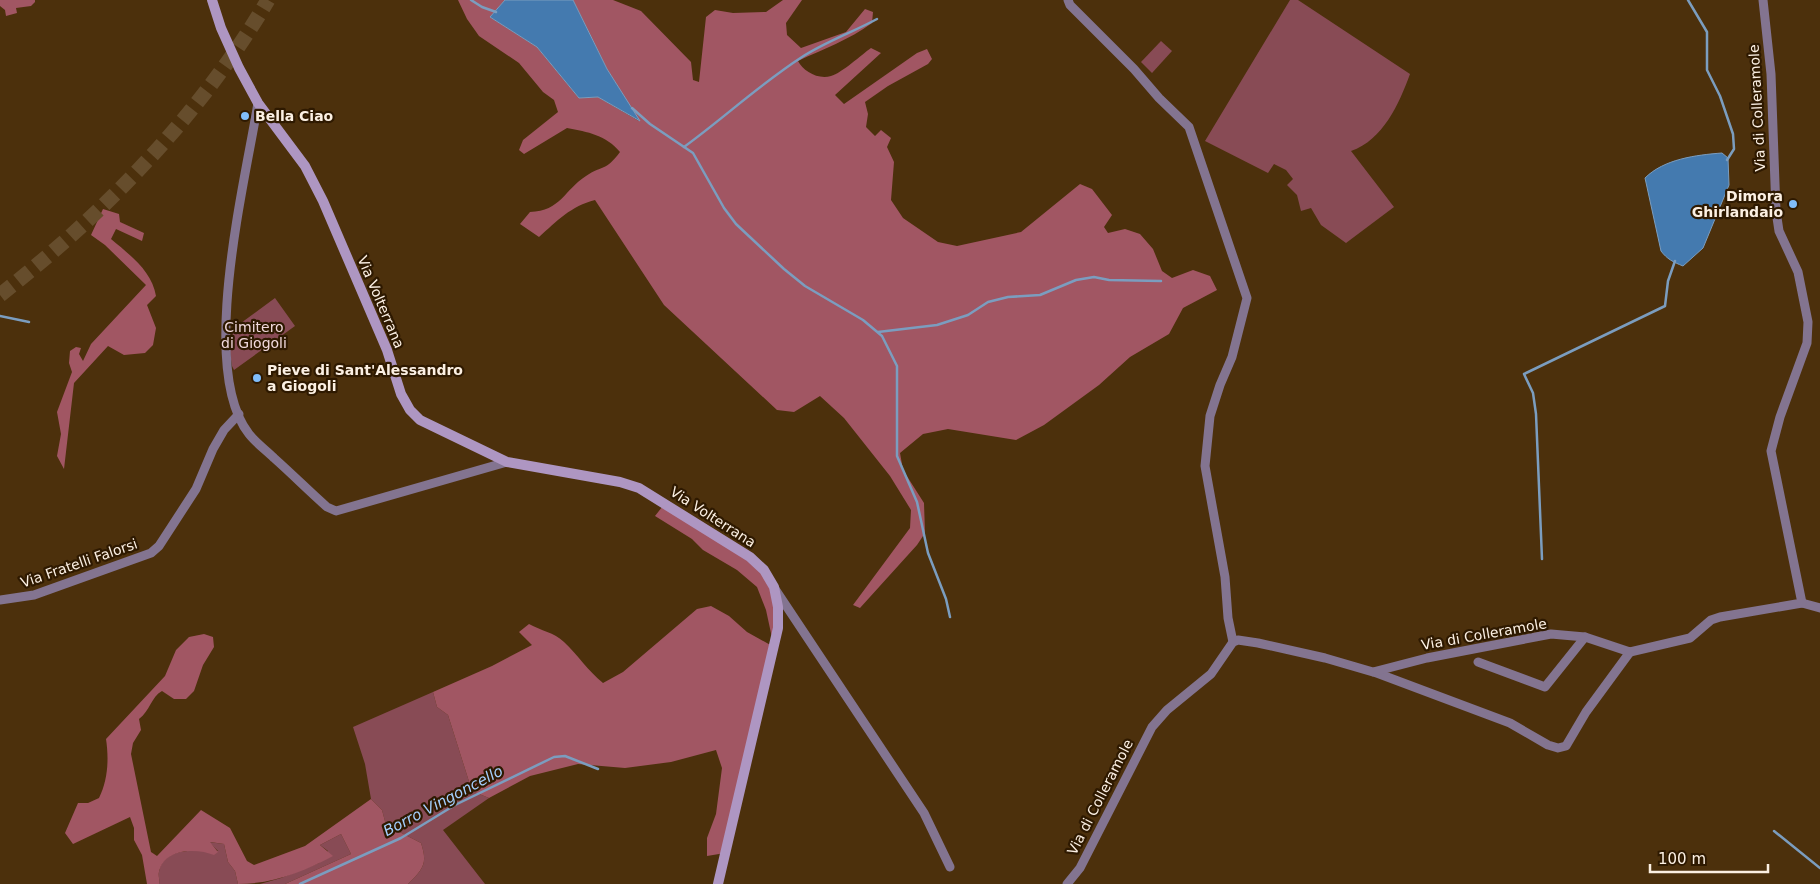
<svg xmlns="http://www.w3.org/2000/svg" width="1820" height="884" font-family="'DejaVu Sans',sans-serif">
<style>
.green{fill:#884b55}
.forest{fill:#a15663}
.water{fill:#447aaf;stroke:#7b9dbf}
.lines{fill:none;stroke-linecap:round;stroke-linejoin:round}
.stream{stroke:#7b9dbf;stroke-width:2.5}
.motorway-tunnel{stroke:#664d2c;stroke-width:15;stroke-dasharray:15 8;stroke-linecap:butt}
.minor{stroke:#837490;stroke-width:9}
.secondary{stroke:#ae96c2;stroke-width:10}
.poi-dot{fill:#80bdfa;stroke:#2e1900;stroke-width:2}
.labels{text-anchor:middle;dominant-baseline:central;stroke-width:4.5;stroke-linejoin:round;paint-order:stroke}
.street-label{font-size:14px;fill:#fcf0e3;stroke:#2e1900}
.poi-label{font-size:14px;font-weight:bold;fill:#fcf0e3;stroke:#2e1900;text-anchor:start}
.park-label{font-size:14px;fill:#f1d9dc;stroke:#2e1900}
.water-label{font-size:15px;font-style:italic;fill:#a4cffc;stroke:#2e1900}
</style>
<rect width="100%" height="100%" fill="#4c300c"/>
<g class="green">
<path d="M1290 0H1298L1410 74C1399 104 1383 140 1351 151L1394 207 1346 243 1321 225 1311 208 1301 211 1297 195 1287 185 1293 179 1286 170 1274 164 1268 173 1205 141Z"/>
<polygon points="1161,41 1172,51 1152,73 1141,62"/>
<polygon points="275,298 295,326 234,370 232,366 228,339 233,335 230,331"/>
<path d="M433 692 437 707 448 715 472 791 489 798 443 830 485 884H408C423 869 428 864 421 843L386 825 382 810 371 799 365 764 353 727Z"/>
<polygon points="341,834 351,854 285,884 260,884 281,878 319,863 328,851 320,845"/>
<path d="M209 842 224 844 228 862 235 871 238 884H159C160 880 158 875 159 872 164 845 198 852 218 851Z"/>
</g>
<g class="forest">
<polygon points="0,0 35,0 35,2 31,6 16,8 17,13 6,16 5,10 0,6"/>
<path d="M458 0H505L490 17 537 47 579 98 598 97 639 121 607 69 573 0H613L641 11 691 62 693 80 699 82 706 17 715 10 733 13 766 12 783 0H802L786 23 787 35 801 48 846 32 865 9 873 12 872 23C849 40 823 49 798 61 803 71 818 80 831 76 842 73 861 55 871 48L881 53 835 95 844 104 917 53 927 49 932 59 928 64 888 86 865 102 868 114 866 127 875 136 881 130 891 138 887 147 894 162 891 200 903 218 938 242 957 246 1021 232 1080 184 1092 189 1112 215 1104 227 1108 233 1125 229 1140 234 1153 249 1162 271 1172 278 1193 270 1210 276 1217 290 1183 308 1169 334 1130 357 1099 385 1044 425 1016 440 948 429 923 434 900 453 903 470 924 503 925 533 917 545 860 608 853 605 910 528 911 510 890 476 844 418 820 396 794 412 777 410 664 305 595 200C571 206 557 221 539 237L520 224 530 212C561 211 564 190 586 176 604 164 605 172 620 152 606 135 588 132 567 128L524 154 519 150 523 140 558 112 554 100 543 92 519 63 479 36 467 19Z"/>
<path d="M103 209 119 214 120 222 144 233 142 241 116 229 111 239C130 255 152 271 156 296L147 305 156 328 153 345 145 353 124 355 108 346 74 383 64 469 57 456 61 434 57 412 72 372 69 363 70 351 76 347 81 348 79 354 83 361 91 344 146 285 105 245 91 235Z"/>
<path d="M666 502 717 533 749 558 764 571 774 587 778 607 775 648 725 853 707 856V838L716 814 722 768 716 750 671 762 625 768 578 764 530 776 489 798 472 791 448 715 437 707 433 692 492 666 532 645 519 632 529 624C541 631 554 632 564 642 578 655 588 671 603 683L623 672 697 609 711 606 729 616 747 632 774 647 766 610 757 587 737 570 703 550 692 539 655 516Z"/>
<path d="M204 634 213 637 214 647 203 665 194 691 186 699H174L162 691C151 697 150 711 139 719L141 730 133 743 131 754 151 852 157 856 201 810 230 828 247 861 254 865 305 846 371 799 382 810 386 825 421 843C428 864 423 869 408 884H285L351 854 341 834 320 845 333 856C303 872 272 884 238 884L235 871 228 862 224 844 210 842 218 852 214 855C197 848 164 848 159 872 158 875 160 880 159 884H147L142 855 134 840V828L130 817 73 844 65 833 78 803H88L99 798C108 780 109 759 106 739L165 676 176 650 189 637Z"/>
</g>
<g class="water">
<polygon points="505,0 573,0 607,69 640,121 598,97 579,98 537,47 490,17"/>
<path d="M1722 153 1728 158 1729 185 1703 248 1683 266C1673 262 1667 259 1661 251L1645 178C1664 159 1696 155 1722 153Z"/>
</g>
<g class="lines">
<g class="stream">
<polyline points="471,0 482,7 496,12"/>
<polyline points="1688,0 1707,32 1707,70 1720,96 1733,134 1734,149 1727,160"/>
<polyline points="632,108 650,124 693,153 724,208 736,224 784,269 805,286 863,320 882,336 897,366 897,456 917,502 928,553 946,599 950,617"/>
<path d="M684 147C724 118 760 84 802 57 825 42 853 32 877 19"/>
<polyline points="0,316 29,322"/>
<polyline points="878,332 937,325 968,315 988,302 1008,297 1040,295 1076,280 1094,277 1109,280 1161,281"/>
<polyline points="1542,559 1536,414 1533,393 1524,374 1665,306 1668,281 1675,261"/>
<polyline points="1774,831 1820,868"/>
<polyline points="300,884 401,838 455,805 554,757 565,756 598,769"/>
</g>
<path class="motorway-tunnel" d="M0 295C105 213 200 115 268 0"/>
<g class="minor">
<polyline points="1068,0 1070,5 1134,69 1159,98 1189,127 1247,298 1232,357 1220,385 1210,416 1205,466 1225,577 1228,618 1233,642"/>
<path d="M258 103C245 183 198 369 249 434 256 443 266 450 274 458 292 474 309 491 327 507L336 511 507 462"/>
<polyline points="775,589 924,813 950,867"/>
<polyline points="0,600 34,595 151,553 159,546 196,489 213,449 224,430 239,414"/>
<polyline points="1802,603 1820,608"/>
<polyline points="1478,662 1545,687 1585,637"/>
<polyline points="1374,672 1510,723 1548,745 1558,748 1566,746 1586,712 1630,652"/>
<polyline points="1067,884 1080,868 1152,727 1167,710 1211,674 1233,642 1238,640 1258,643 1325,658 1373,672 1427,658 1551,634 1585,637 1630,652 1690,638 1711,620 1720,617 1802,603 1771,451 1780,417 1807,343 1808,322 1798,272 1779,231 1776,211 1771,74 1763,0"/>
</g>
<polyline class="secondary" points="212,0 221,28 239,68 258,103 305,166 323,201 387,350 401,394 410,410 420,420 507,462 620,482 639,488 750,557 764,570 774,587 778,607 778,628 718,884"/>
</g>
<g class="poi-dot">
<circle cx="245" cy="116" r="5"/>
<circle cx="1793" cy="204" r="5"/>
<circle cx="257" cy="378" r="5"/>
</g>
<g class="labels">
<g class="street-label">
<text transform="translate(1757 108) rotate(-93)">Via di Colleramole</text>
<text transform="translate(381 302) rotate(67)">Via Volterrana</text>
<text transform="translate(713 517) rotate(33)">Via Volterrana</text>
<text transform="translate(79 563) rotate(-19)">Via Fratelli Falorsi</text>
<text transform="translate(1484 634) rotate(-10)">Via di Colleramole</text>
<text transform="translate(1100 797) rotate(-63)">Via di Colleramole</text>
</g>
<g class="poi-label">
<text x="255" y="116">Bella Ciao</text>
<text x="1783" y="196" text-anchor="end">Dimora<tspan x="1783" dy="16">Ghirlandaio</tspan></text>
<text x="267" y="370">Pieve di Sant'Alessandro<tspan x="267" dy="16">a Giogoli</tspan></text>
</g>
<g class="park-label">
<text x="254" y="327">Cimitero<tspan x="254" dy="16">di Giogoli</tspan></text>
</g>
<g class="water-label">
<text transform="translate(443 801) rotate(-28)">Borro Vingoncello</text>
</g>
</g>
<path d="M1650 864v8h118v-8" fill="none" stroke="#fcf0e3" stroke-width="2.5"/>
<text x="1658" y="864" font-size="15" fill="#fcf0e3" stroke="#2e1900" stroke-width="4" paint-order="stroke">100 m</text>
</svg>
